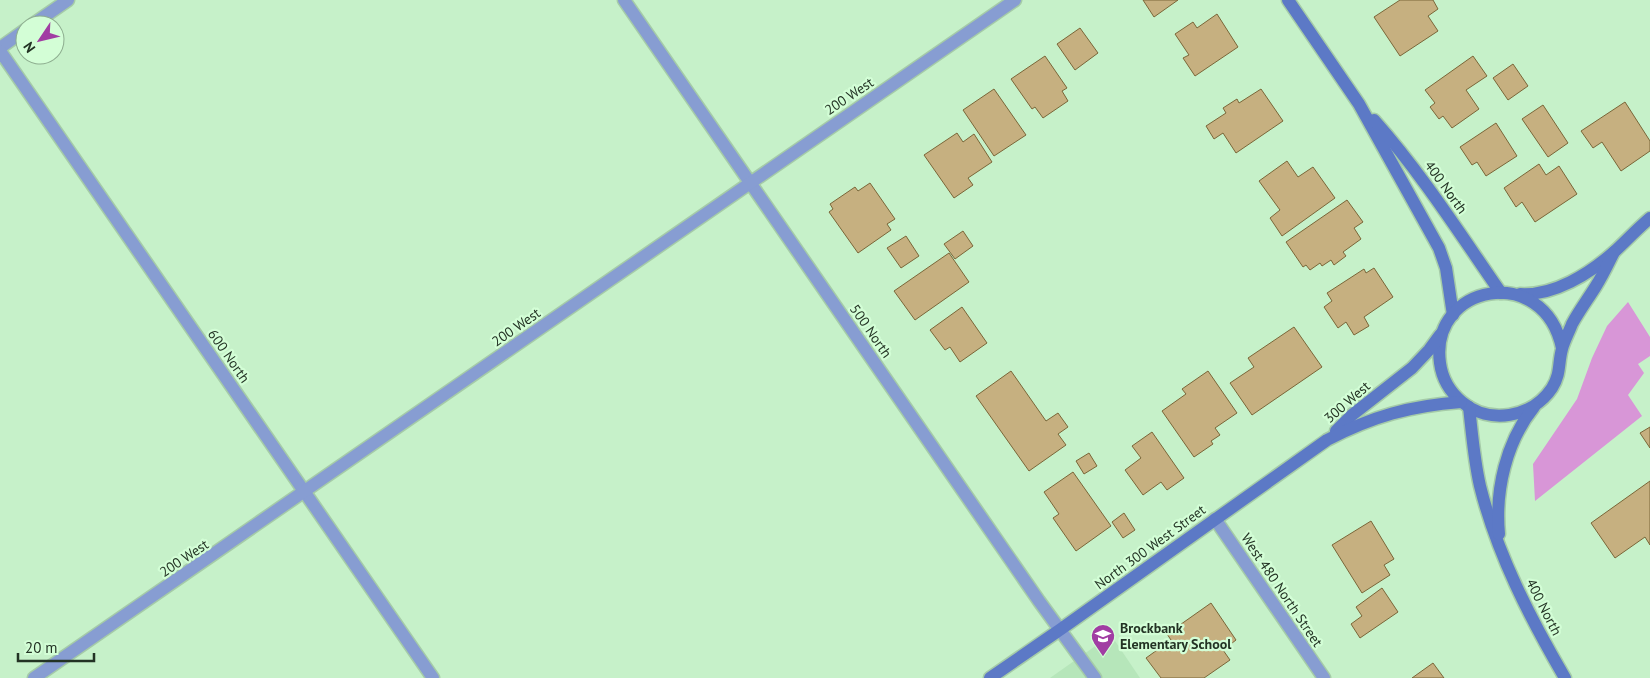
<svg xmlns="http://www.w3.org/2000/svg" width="1650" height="678" font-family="'PT Sans',sans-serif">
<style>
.built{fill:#b6e6ba}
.green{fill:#d896d7}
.building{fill:#c6b080;stroke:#7a6638}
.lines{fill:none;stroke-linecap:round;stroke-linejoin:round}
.street-casing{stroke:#a5cba8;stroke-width:15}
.secondary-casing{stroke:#a5cba8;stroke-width:15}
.street{stroke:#879dd2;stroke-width:12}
.secondary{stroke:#5c79c6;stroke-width:12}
.labels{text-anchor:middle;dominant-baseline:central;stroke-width:4.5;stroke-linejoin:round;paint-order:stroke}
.street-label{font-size:14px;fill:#233324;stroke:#d3fed6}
.poi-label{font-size:14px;font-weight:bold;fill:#233324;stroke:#d3fed6;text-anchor:start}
</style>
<rect width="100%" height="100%" fill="#c6f1c9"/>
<polygon class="built" points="1111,635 1140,678 1050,678"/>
<polygon class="green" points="1628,302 1650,337 1650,356 1638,364 1644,373 1628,395 1642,416 1535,501 1533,464 1577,399 1592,358 1607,326"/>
<g class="building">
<polygon points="1143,0 1178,0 1154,17"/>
<polygon points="1400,0 1433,0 1438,9 1428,16 1438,31 1400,56 1374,17"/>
<polygon points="1217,14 1238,47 1195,76 1183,58 1189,55 1175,34 1193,22 1197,28"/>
<polygon points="1080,28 1098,53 1075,70 1057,44"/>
<polygon points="1045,56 1067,88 1062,91 1068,101 1043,118 1035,107 1032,109 1011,79"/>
<polygon points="1473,56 1487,76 1466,90 1479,109 1452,128 1443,116 1439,119 1430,107 1435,103 1425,90"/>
<polygon points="1513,64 1528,86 1508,100 1493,78"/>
<polygon points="994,89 1026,135 994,156 963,110"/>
<polygon points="1261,89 1283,121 1236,153 1223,133 1214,139 1206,126 1226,113 1223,108 1237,99 1239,103"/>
<polygon points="1625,102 1650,141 1650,151 1621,171 1602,142 1593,148 1581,131"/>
<polygon points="1543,105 1568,143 1548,157 1522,119"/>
<polygon points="1496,123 1517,156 1486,176 1477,162 1472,165 1460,147"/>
<polygon points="957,133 963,142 974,134 992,162 968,178 973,185 954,198 924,155"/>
<polygon points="1287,161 1298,177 1313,167 1335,198 1282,236 1270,218 1280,210 1259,181"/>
<polygon points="1539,164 1546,175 1559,166 1577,194 1535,222 1522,202 1516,207 1504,188"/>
<polygon points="870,183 895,219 887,224 891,230 858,253 829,212 833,209 830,204 855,187 858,191"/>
<polygon points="1347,200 1363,222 1354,228 1361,239 1343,252 1346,256 1334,265 1331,260 1322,266 1320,263 1310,270 1306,265 1303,267 1286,242"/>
<polygon points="963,231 973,246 955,259 944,244"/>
<polygon points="906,236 919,256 901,268 887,248"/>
<polygon points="949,253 969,282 915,320 894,291"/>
<polygon points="1374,268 1393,297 1364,317 1369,326 1354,335 1346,322 1338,328 1324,307 1332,301 1327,293 1364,269 1366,273"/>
<polygon points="962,307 987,343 960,362 950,347 945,350 930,330"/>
<polygon points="1294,327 1322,367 1252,415 1230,383 1254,367 1248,358"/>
<polygon points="1011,371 1046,421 1058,413 1068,427 1058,434 1066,445 1029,471 976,396"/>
<polygon points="1208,371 1237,413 1215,428 1220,435 1211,441 1213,444 1194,457 1162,411 1186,394 1182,389"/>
<polygon points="1650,427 1650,448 1640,433"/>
<polygon points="1152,432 1184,478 1167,490 1161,482 1143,495 1125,470 1141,458 1132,446"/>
<polygon points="1089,453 1097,466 1084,474 1076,461"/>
<polygon points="1073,472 1111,526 1076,551 1053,518 1059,514 1044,492"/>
<polygon points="1650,481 1650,545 1645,537 1615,558 1591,523"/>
<polygon points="1124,513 1135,530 1123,538 1112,522"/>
<polygon points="1371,521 1394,559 1384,565 1390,575 1362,593 1332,545"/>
<polygon points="1382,588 1398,612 1360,638 1351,624 1362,616 1356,607"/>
<polygon points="1211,603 1236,640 1223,650 1230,660 1204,678 1161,678 1146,658 1171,640 1167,634"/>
<polygon points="1433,663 1444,678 1412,678"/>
</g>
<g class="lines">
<g class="street-casing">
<g id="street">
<polyline points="624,0 1039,601 1095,678"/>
<polyline points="32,25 68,0"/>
<polyline points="0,48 25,30"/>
<polyline points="0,51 433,678"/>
<polyline points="1215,519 1324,678"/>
<path d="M34 678C362 454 687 225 1015 0"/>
</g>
</g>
<g class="secondary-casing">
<g id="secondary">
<polyline points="1288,0 1359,104 1439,248 1446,268 1453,315"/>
<path d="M1374 120C1422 174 1460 234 1501 293"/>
<path d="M1520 294C1554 296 1589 274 1614 252 1626 241 1637 229 1650 218"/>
<path d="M1562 348C1544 262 1429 284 1440 363 1442 378 1450 392 1462 402 1489 425 1532 418 1552 388 1561 374 1558 363 1562 349 1564 341 1569 332 1572 324 1579 311 1588 299 1596 286 1603 275 1608 264 1614 252"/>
<path d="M1469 407C1472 433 1474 460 1480 486 1497 554 1530 618 1565 678"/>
<polyline points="1336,431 1352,415 1412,368 1429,350 1440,335"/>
<path d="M1499 534C1495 490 1506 442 1534 407"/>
<path d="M990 678 1061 629 1327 440C1373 416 1410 406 1461 402"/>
</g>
</g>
<use href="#street" class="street"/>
<use href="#secondary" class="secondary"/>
</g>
<defs>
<g id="school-pin" transform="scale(1.25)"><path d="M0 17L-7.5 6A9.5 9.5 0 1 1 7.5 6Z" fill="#a13da3" stroke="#d3fed6"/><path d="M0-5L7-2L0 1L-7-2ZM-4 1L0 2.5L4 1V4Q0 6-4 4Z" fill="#fff"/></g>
</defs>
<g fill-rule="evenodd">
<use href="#school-pin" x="1103" y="636"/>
</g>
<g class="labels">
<g class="street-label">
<text transform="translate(849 96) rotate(-34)">200 West</text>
<text transform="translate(1446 187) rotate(54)">400 North</text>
<text transform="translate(516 327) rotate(-35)">200 West</text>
<text transform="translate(871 331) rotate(55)">500 North</text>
<text transform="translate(229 356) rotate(55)">600 North</text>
<text transform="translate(1347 402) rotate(-41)">300 West</text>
<text transform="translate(1150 547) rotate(-36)">North 300 West Street</text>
<text transform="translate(184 558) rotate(-34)">200 West</text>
<text transform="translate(1282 590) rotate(56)">West 480 North Street</text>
<text transform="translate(1544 607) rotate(63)">400 North</text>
</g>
<g class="poi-label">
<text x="1120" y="628">Brockbank<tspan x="1120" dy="16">Elementary School</tspan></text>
</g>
</g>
<g transform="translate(40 40) rotate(235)"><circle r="24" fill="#d3fed6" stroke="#8dad8f"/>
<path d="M0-4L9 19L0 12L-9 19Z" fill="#a13da3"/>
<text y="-8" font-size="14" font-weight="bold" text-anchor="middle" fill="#233324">N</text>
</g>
<path d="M18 653v8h76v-8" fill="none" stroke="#233324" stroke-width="2.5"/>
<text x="25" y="653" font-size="15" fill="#233324" stroke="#d3fed6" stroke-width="4" paint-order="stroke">20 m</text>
</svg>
